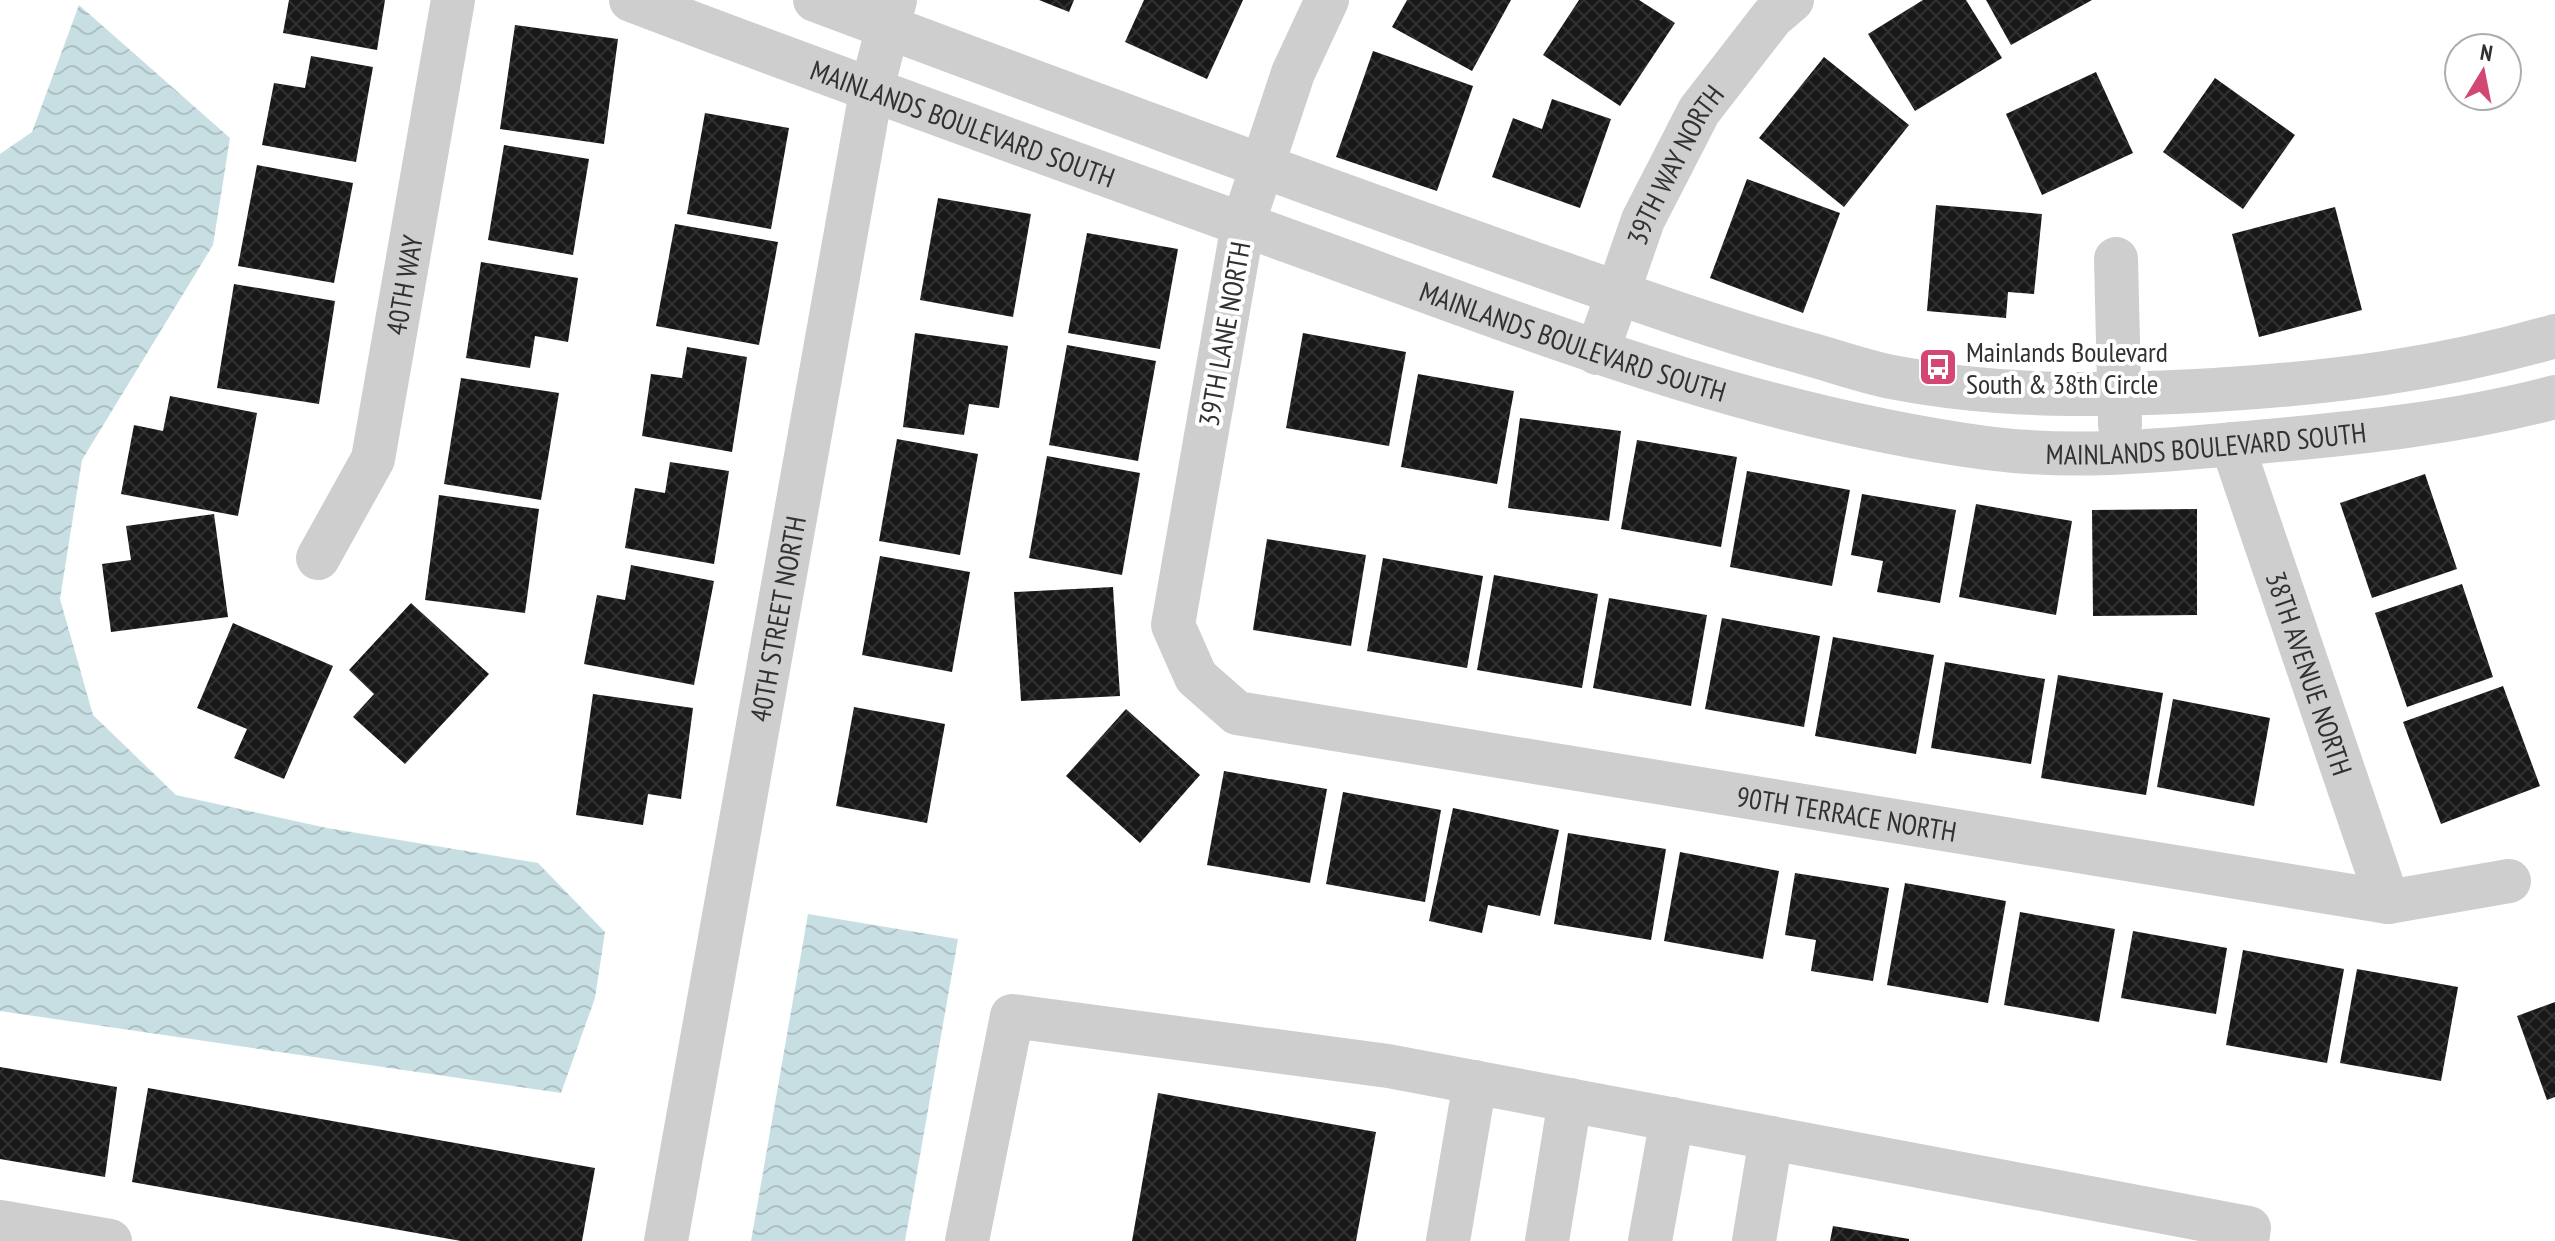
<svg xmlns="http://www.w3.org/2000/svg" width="2555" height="1241" font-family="'PT Sans Narrow',sans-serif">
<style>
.water{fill:url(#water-waves)}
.building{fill:url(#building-cross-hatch)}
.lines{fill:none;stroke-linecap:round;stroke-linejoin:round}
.minor{stroke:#cecece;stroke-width:44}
.labels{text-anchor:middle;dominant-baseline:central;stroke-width:8;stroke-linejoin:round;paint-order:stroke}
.street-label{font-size:28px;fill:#313131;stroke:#fff}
.poi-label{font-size:28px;fill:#313131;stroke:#fff;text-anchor:start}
</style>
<defs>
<pattern id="water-waves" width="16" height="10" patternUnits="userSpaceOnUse" patternTransform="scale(2)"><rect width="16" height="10" fill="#c7dfe3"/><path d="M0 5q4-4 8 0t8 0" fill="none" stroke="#abc0c3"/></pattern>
<pattern id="building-cross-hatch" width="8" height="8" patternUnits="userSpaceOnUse" patternTransform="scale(2)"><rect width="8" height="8" fill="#181818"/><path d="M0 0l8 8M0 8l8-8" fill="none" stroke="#313131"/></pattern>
</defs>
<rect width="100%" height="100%" fill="#fff"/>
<g class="water">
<polygon points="79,5 230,138 213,245 82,460 60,599 93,715 176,795 327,828 538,863 605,932 595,998 561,1093 0,1011 0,154 32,132"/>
<polygon points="808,914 958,939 905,1241 751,1241"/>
</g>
<g class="building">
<polygon points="289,0 385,0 377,50 283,33"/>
<polygon points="1039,0 1074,0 1069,12"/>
<polygon points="1144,0 1243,0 1207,79 1125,42"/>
<polygon points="1407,0 1511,0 1472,71 1392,27"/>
<polygon points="1579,0 1639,0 1675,23 1620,106 1543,55"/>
<polygon points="1923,0 1966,0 2002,58 1915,111 1868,34"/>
<polygon points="1986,0 2092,0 2011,45"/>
<polygon points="515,25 618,39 604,144 500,129"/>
<polygon points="1373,51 1473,86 1437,191 1336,157"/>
<polygon points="311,56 373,67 356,162 262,145 274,83 305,88"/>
<polygon points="1824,57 1909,125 1844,207 1759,138"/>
<polygon points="2096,72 2133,153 2042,195 2006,114"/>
<polygon points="2215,78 2295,135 2243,209 2163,152"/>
<polygon points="1552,99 1611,119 1580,208 1492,177 1513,118 1542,129"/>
<polygon points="705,113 789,128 771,229 687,214"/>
<polygon points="504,145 589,159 573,255 488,240"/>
<polygon points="257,165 353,183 334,283 238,266"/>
<polygon points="1747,179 1840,213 1803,313 1710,278"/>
<polygon points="938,198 1031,214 1013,317 920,300"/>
<polygon points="1936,205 2042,214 2034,294 2008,292 2006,318 1927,311"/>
<polygon points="2335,207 2362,310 2259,337 2232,234"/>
<polygon points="675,224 778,242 759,345 656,326"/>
<polygon points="1087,233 1178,249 1160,349 1068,333"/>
<polygon points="481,262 578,278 568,342 535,336 530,368 466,358"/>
<polygon points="234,284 335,301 319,404 217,388"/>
<polygon points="915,333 1008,346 999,408 969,404 964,435 903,427"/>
<polygon points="1303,333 1406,352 1389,446 1286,428"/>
<polygon points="1067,345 1156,361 1138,461 1049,445"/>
<polygon points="687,347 747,357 732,452 642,436 651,374 682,378"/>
<polygon points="1418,374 1514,391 1497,484 1401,467"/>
<polygon points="461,378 559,393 541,500 444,484"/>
<polygon points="170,396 257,413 238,516 121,494 134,425 163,431"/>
<polygon points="1520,418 1621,431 1609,521 1508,508"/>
<polygon points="897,439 978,454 960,555 879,541"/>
<polygon points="1637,440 1737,457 1721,547 1621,529"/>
<polygon points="1047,456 1140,473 1122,575 1029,558"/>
<polygon points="670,462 729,471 714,564 625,548 635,488 665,493"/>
<polygon points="1747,471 1850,490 1832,586 1730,567"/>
<polygon points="2425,474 2457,569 2372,598 2340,503"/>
<polygon points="1862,494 1956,510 1940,603 1877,592 1883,561 1851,555"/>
<polygon points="439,495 539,509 525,613 425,600"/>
<polygon points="1976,504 2072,521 2056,615 1959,597"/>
<polygon points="2197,509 2197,615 2093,616 2092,510"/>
<polygon points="214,514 228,617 111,632 102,564 131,560 126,526"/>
<polygon points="1267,539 1366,555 1351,646 1253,630"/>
<polygon points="880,556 970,572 952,672 862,655"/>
<polygon points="1383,558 1483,576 1467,668 1367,651"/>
<polygon points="631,565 714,581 694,685 584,664 597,595 625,600"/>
<polygon points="1494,575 1598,594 1582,688 1477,670"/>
<polygon points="2462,584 2493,677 2407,707 2375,613"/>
<polygon points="1113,587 1120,696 1021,701 1014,592"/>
<polygon points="1609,598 1707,615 1691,706 1593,688"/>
<polygon points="411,603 489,674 405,764 353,717 374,694 349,670"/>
<polygon points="1722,618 1820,636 1804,727 1705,709"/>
<polygon points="233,623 333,666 284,779 234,758 247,729 197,708"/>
<polygon points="1833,637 1934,655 1916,754 1815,736"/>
<polygon points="1945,662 2045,679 2031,764 1931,748"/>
<polygon points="2058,675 2163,693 2146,795 2041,778"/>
<polygon points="2503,686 2540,786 2441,824 2403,722"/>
<polygon points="593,694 693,708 681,799 648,794 643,825 576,815"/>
<polygon points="2173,699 2270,718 2254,806 2157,787"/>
<polygon points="854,707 945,724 927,823 836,806"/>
<polygon points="1126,709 1200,775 1140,843 1066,776"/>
<polygon points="1224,771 1327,789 1310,883 1207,865"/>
<polygon points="1343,792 1441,810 1425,902 1326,884"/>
<polygon points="1453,808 1559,830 1540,916 1488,905 1482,933 1429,921"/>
<polygon points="1568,833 1666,849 1651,940 1554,924"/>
<polygon points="1680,852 1779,871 1763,959 1664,941"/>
<polygon points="1795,873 1889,888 1873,981 1811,971 1816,940 1785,935"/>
<polygon points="1905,883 2006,901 1988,1003 1887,985"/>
<polygon points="2020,912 2115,929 2099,1022 2004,1005"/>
<polygon points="2133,931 2227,948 2216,1014 2121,998"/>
<polygon points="2243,950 2344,969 2327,1063 2226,1045"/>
<polygon points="2357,969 2458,987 2441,1081 2340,1063"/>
<polygon points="2555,1002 2555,1097 2547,1100 2517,1016"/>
<polygon points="0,1067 117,1087 105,1177 0,1159"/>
<polygon points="148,1088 595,1168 582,1241 461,1241 132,1182"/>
<polygon points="1158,1093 1376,1132 1356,1241 1132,1241"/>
<polygon points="1833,1226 1909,1239 1909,1241 1830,1241"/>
</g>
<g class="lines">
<g class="minor">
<path id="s1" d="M631 0C848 83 1066 160 1283 239 1514 322 1742 415 1986 448 2077 460 2166 450 2257 442 2358 433 2457 423 2555 397"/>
<path d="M815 0C1045 86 1275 172 1507 254 1607 289 1707 326 1809 354 1838 362 1868 373 1897 378 2002 398 2109 396 2214 390 2331 383 2443 369 2555 336"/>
<path id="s2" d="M1327 0 1293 73 1243 224 1173 625 1196 677 1237 713 2388 902 2509 881"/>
<polyline points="2116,259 2120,425"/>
<path id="s3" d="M1597 353 1643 220 1699 111 1772 17 1792 0"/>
<path id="s4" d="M2232 444 2388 902"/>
<path id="s5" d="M318 558 373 459 453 0"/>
<polyline points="0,1222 110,1241"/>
<path id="s6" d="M666 1241 871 92 895 0"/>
<polyline points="967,1241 1012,1016 1388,1066 2249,1228 2247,1241"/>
<polyline points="1448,1241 1475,1082"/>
<polyline points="1547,1241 1570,1100"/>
<polyline points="1650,1241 1672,1119"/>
<polyline points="1754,1241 1771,1138"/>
</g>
</g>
<defs>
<g id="bus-square" transform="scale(2)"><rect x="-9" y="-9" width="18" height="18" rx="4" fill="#d34872" stroke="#fff"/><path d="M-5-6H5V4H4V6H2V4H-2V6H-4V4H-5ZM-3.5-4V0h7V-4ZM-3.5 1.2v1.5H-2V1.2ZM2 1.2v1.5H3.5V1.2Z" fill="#fff"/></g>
</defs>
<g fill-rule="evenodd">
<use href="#bus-square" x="1938" y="367"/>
</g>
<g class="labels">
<g class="street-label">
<text stroke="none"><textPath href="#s1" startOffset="354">MAINLANDS BOULEVARD SOUTH</textPath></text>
<text stroke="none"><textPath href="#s3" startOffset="204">39TH WAY NORTH</textPath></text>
<text stroke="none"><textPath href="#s5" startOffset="290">40TH WAY</textPath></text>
<text transform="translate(1224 334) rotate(-80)">39TH LANE NORTH</text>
<text stroke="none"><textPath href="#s1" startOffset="1002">MAINLANDS BOULEVARD SOUTH</textPath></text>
<text stroke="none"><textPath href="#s1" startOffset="1650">MAINLANDS BOULEVARD SOUTH</textPath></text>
<text stroke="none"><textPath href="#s6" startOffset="632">40TH STREET NORTH</textPath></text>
<text stroke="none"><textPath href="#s4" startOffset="242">38TH AVENUE NORTH</textPath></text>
<text stroke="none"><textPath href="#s2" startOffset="1376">90TH TERRACE NORTH</textPath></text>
</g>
<g class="poi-label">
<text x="1966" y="351">Mainlands Boulevard<tspan x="1966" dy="32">South &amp; 38th Circle</tspan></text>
</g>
</g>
<g transform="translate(2483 72) rotate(10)"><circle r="38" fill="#ffffff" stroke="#adadad" stroke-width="2"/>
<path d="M0-6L14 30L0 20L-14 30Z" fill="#d34872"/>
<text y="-12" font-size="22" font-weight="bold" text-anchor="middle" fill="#313131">N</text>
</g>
</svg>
